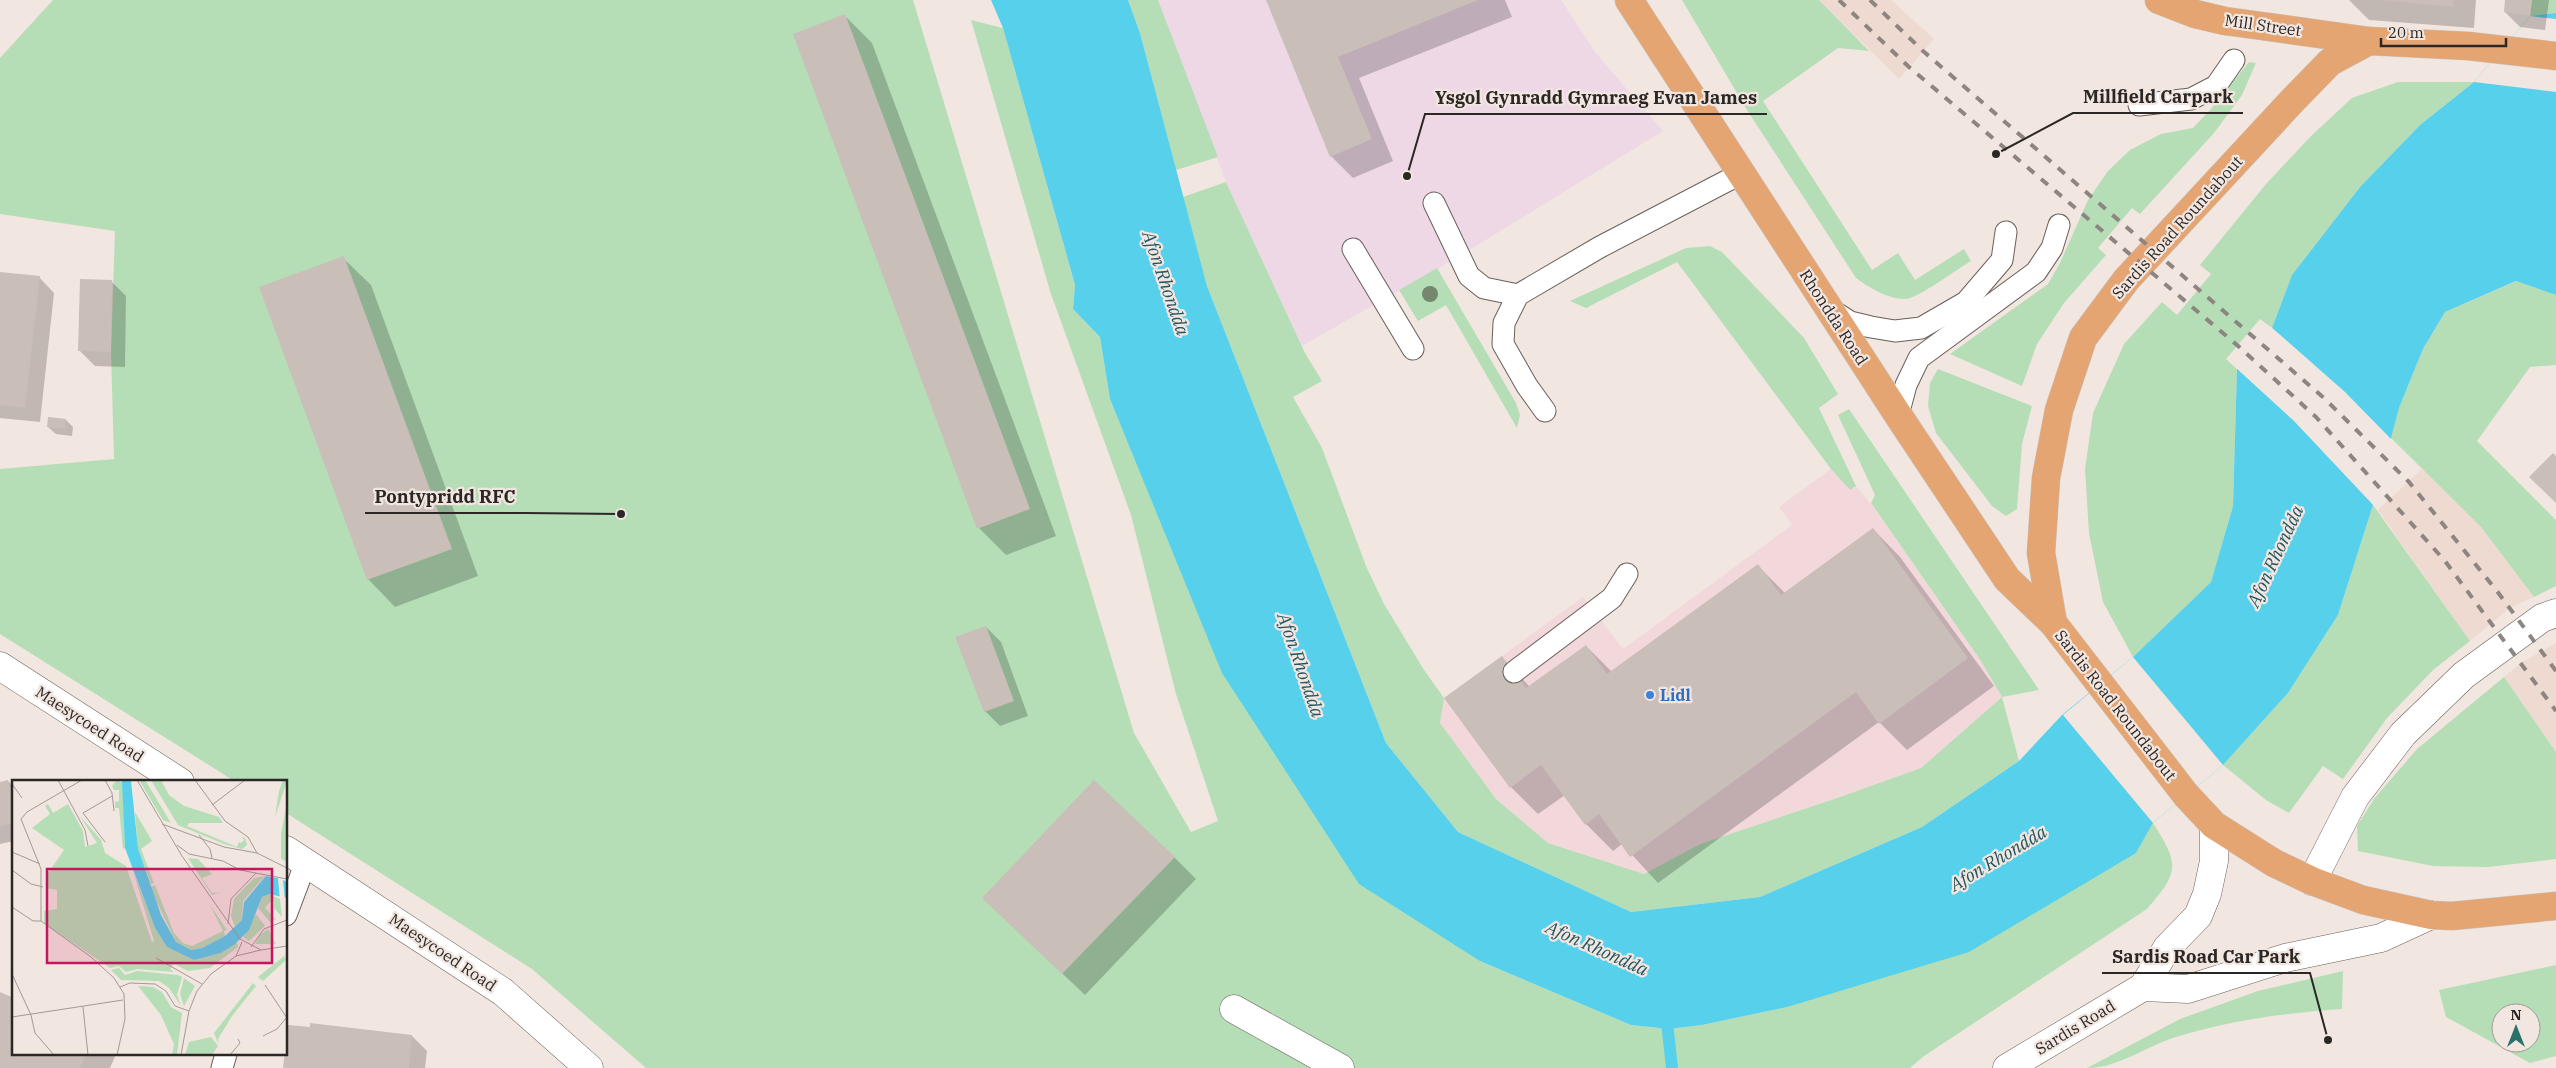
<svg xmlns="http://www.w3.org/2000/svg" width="2556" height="1068" font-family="'IBM Plex Serif',serif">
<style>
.commercial{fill:#f2d8db}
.built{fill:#eedad1}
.education{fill:#eed8e6}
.green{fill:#b5deb6;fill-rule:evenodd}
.water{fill:#57d0ec}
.pier{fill:#f2e6e0}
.shadow{fill:#0003}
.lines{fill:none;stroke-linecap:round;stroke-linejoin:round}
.stream{stroke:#57d0ec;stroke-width:12}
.building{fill:#c9beb8}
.service-casing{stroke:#695f5a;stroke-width:23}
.minor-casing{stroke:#695f5a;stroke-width:29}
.primary-casing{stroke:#c8c7c6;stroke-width:29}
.service{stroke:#fff;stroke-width:21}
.minor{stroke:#fff;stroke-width:28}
.primary{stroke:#e4a572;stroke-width:28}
.rail{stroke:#8d8581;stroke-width:4;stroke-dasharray:9 9;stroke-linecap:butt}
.primary-bridge-casing{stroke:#c8c7c6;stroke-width:29;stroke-linecap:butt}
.primary-bridge{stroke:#e4a572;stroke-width:28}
.tree{fill:#73886f}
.shop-dot{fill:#3f7fe0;stroke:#f2e6e0;stroke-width:2}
.labels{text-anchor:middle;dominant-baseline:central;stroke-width:4.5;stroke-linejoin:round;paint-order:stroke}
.street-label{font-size:16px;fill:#2b2724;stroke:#f2e6e0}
.shop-label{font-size:16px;font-weight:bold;fill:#366cbe;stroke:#f2e6e0;text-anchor:start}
.water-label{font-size:18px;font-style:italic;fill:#235662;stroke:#f2e6e0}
.inset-road{fill:none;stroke:#a29a95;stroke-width:1}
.view{fill:#c2185b;fill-opacity:0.15;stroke:#c2185b;stroke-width:2.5}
.inset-edge{fill:none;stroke:#2b2724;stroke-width:2.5}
.leader{fill:none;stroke:#2b2724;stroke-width:2}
.callout-dot{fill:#2b2724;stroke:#f2e6e0;stroke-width:2}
.callout-label{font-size:18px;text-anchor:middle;font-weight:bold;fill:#2b2724;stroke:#f2e6e0;stroke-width:4.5;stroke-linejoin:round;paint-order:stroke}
</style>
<rect width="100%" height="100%" fill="#f2e6e0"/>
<polygon class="commercial" points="1831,469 1849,489 1856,486 1871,504 1981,661 2002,697 1921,768 1840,797 1700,844 1644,874 1548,843 1496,799 1440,723 1444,698 1583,597 1623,649 1792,525 1779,507"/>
<g class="built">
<polygon points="1819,0 1891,0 1934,39 1899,79"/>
<polygon points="2422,469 2481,527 2534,597 2510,608 2470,641 2378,510"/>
<polygon points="2556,643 2556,752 2504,677 2521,663"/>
</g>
<polygon class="education" points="1158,0 1561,0 1595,52 1663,131 1458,257 1302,346 1226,182"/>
<g class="green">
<path d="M53 0H913L1134 733 1191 832 1218 821 1176 694 1131 515 1051 294 971 20 1003 28 1075 285 1073 309 1100 337 1110 399 1148 490 1480 961 1631 1025 1669 1029 1702 1025 1787 1007 2136 853 2153 823C2180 865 2179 872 2147 909L1924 1056 1910 1068H646L532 969 286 813V782H236L0 634V469L114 459 111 352 115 231 0 214V58Z"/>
<polygon points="1128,0 1158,0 1218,157 1176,170 1140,33"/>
<path d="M1682 0H1819L1869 51 1838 48 1763 101 1872 270 1898 253 1915 280 1964 249 1971 261C1956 270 1925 293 1910 298 1894 303 1868 287 1856 278L1747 110Z"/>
<polygon points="2532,0 2556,0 2556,13 2530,16"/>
<polygon points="2249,62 2256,63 2242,95 2214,133 2140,214 2132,208 2098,248 2106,255 2064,303 2037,344 2022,386 1950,354 2048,284 2060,263 2088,200 2108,171 2130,150 2161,134 2193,128 2211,109"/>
<polygon points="2398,82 2474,82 2420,125 2360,187 2292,275 2272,328 2260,319 2226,359 2237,369 2233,506 2211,582 2133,657 2103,602 2089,533 2085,469 2093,413 2124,344 2162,302 2177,315 2211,274 2200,265 2266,184 2311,136 2352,98"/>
<polygon points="1226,182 1305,353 1322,381 1293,397 1322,448 1366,566 1384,604 1424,670 1444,698 1440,723 1496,799 1548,843 1644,874 1700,844 1840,797 1921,768 2002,697 1981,661 1871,503 1875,495 1838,415 1849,409 2039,690 2002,697 2019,761 1922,827 1760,897 1631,912 1458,832 1386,743 1207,286 1183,197"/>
<polygon points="1710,246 1722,252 1804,338 1838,394 1819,408 1856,486 1850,490 1831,469 1677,262 1586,308 1570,301 1686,248"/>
<polygon points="1437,268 1516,403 1520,415 1517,428 1446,305 1418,321 1399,290"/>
<polygon points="2517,281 2556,295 2556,365 2530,367 2477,441 2556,520 2556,586 2534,597 2481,527 2390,437 2399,408 2423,349 2445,312"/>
<polygon points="1938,369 2032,406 2022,444 2017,509 2006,516 1992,506 1936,433 1928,406 1930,383"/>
<polygon points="2373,505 2470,641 2433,670 2387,718 2343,779 2323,766 2289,813 2266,800 2223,765 2288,693 2338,615"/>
<polygon points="2504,677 2556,752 2556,859 2488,867 2433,866 2358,851 2357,826 2374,799 2417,749"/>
<path d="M2556 965V1056L2530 1063 2446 1017 2439 990ZM2501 1013H2531V1043H2501Z"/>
<path d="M2343 971 2342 1009C2287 1013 2230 1020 2176 1037 2146 1046 2119 1068 2087 1068L2180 1019 2258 991Z"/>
</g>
<polygon class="water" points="991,0 1128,0 1140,33 1207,286 1386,743 1458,832 1631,912 1760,897 1922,827 2019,761 2062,715 2133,657 2211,582 2233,506 2237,369 2272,328 2292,275 2360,187 2420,125 2474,82 2530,16 2556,13 2556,295 2516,281 2445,312 2423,349 2399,408 2373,505 2338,615 2288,693 2223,765 2153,823 2136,853 1969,952 1787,1007 1702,1025 1669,1029 1631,1025 1480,961 1359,884 1222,673 1110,399 1100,337 1073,309 1075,285 1003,28"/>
<g class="pier">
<polygon points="2530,16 2556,19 2556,92 2474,82"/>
<polygon points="2270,326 2345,392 2392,440 2375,507 2294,421 2235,367"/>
<polygon points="2133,657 2223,765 2153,823 2063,715"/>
</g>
<g class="shadow">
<polygon points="1267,0 1505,0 1512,17 1359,78 1393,161 1353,178 1331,156"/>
<polygon points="2349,0 2476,0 2474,28 2369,20"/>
<polygon points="2506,0 2549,0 2545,30 2520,27 2505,12"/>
<polygon points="845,16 872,43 1056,536 1006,555 979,528"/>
<polygon points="343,258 371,285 478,576 395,607 368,579"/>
<polygon points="0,273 39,277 54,293 40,422 0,418"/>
<polygon points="111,281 126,296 125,367 95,366 80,351"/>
<polygon points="66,420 73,427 72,436 56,434 48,427"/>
<polygon points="1873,529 1900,557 1994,686 1907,750 1879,722 1658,883 1622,844 1613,851 1586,824 1565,795 1538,814 1511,787 1502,658 1530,687 1586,646 1612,672 1758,566 1785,593"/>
<polygon points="986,627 1001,642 1028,716 1000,726 985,711"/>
<polygon points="8,781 14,787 14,841 0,844 0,783"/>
<polygon points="1174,857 1196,879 1085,995 1005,919"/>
<polygon points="0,993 14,1054 116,1054 110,1068 0,1068"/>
<polygon points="412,1036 427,1051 425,1068 284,1068"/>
</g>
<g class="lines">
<polyline class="stream" points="1666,1013 1672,1068"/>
</g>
<g class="building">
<polygon points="1266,0 1478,0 1338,57 1372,139 1330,157"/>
<polygon points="2380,0 2453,0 2453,7"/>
<polygon points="2505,0 2532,0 2530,16 2504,12"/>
<polygon points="845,14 1030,509 977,529 793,34"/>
<polygon points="344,256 452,549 367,580 259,287"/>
<polygon points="0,272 40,276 25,408 0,405"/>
<polygon points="80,279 112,280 111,352 78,351"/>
<polygon points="48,417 66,419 65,429 47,427"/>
<polygon points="2553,453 2556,456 2556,503 2529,477"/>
<polygon points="1873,528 1968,658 1879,724 1856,692 1630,857 1599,814 1585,825 1541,765 1510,788 1444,698 1502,656 1526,688 1586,645 1607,674 1758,564 1781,595"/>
<polygon points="986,626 1014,701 984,712 955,637"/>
<polygon points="8,780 14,804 14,823 0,826 0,782"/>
<polygon points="1094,780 1175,857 1062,974 982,898"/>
<polygon points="0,992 14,998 14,1054 86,1054 80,1068 0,1068"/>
<polygon points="310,1023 412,1035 409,1068 283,1068 288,1025 310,1027"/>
</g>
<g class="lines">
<g class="service-casing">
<g id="service">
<polyline points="2139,105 2191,99 2216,86 2234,60"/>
<polyline points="1434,203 1469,276 1484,288 1518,295"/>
<polyline points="1353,249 1413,349"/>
<polyline points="1830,309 1850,322 1871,327 1895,331 1921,328 1966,302 2002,260 2006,232"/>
<polyline points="1545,411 1527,386 1503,344 1504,323 1518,295 1600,247 1740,174"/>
<polyline points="1898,415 1906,385 1919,358 2036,272 2052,248 2059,225"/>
<polyline points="1514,672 1612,598 1627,574"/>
<polyline points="286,915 306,862"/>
<polyline points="222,1068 226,1054"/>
</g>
</g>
<g class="minor-casing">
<g id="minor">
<polyline points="0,666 180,782"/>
<polyline points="286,850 503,992 589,1068"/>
<polyline points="2312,881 2355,797 2403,734 2464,675 2542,618 2556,613"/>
<polyline points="2143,987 2188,989 2285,958 2381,938 2431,915"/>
<polyline points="1234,1009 1340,1068"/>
<polyline points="2007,1068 2143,987 2167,948 2198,916 2207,894 2214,861 2214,825"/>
</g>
</g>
<g class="primary-casing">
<g id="primary">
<polyline points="1629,0 1898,415 2007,579 2053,623"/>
<polyline points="2159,0 2195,14 2225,21"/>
<polyline points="2269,27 2369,41 2468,46 2556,56"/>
<polyline points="2369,41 2330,62 2292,101 2126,280 2083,338 2059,410 2046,478 2041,553 2053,623 2186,795 2214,825 2274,863 2312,881 2363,900 2431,915 2452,916 2556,906"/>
</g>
</g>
<use href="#service" class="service"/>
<use href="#minor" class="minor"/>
<use href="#primary" class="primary"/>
<g class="rail">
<polyline points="1839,0 1909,67 2237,345 2316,417 2445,561 2556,711"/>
<polyline points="1870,0 1923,51 2324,398 2409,482 2497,591 2556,671"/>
</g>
<g class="primary-bridge-casing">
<polyline id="primary-bridge" points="2225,21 2269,27"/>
</g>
<use href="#primary-bridge" class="primary-bridge"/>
</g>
<circle class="tree" cx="1430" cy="294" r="8"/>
<circle class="shop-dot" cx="1650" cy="695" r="5"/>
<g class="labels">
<g class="street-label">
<text transform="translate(2263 25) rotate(8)">Mill Street</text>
<text transform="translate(2177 227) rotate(-48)">Sardis Road Roundabout</text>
<text transform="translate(1834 317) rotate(57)">Rhondda Road</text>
<text transform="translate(2116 705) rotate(52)">Sardis Road Roundabout</text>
<text transform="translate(90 724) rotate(33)">Maesycoed Road</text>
<text transform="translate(443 952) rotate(34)">Maesycoed Road</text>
<text transform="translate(2075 1027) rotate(-31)">Sardis Road</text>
</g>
<g class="shop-label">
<text x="1660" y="695">Lidl</text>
</g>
<g class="water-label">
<text transform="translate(1166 283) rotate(71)">Afon Rhondda</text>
<text transform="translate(2275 556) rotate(-65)">Afon Rhondda</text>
<text transform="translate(1301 665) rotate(71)">Afon Rhondda</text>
<text transform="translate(1998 858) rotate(-31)">Afon Rhondda</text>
<text transform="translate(1597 948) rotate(24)">Afon Rhondda</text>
</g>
</g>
<g transform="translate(12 780)">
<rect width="275" height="275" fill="#f2e6e0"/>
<path d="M105 0 111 3 113 68 111 69 107 28H103V22L107 21V10H102L100 6ZM127 0H133L159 43 151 40ZM139 0H149L157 15 172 26 207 37 211 43H177L175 46 225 67 227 62 224 60 229 63 232 60 230 57 233 58 235 65 230 69 212 64 166 45ZM271 0 275 1 263 37 267 11ZM275 22V79L273 81 269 79V54ZM36 24 41 33 56 24 71 51 73 67 85 63 68 36 89 60 93 73 114 86 140 162 142 161 121 91 143 148 155 167 182 180 209 173 225 162 226 167 198 188 176 191 162 184 158 189 162 192 125 189 114 192 107 186 98 188 32 143V131L45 129V110L34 108V96L52 70 20 48 38 34 33 26ZM123 32 140 61 129 69 142 103 139 104 126 68ZM176 78 186 79 200 94 190 98 200 113 209 112 200 115ZM253 96 231 121 230 140 223 147 219 136 222 119 242 98ZM143 105 162 153 171 163 180 166 211 151 198 125 215 150 212 151 213 156 190 168 179 170 164 162 141 114 139 107ZM257 114 268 119 270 137 262 128V121L258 122 253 128 264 139 258 142 246 128 250 117ZM244 134 253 146 237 161 231 157ZM256 149 264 164H243L248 155ZM272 176 274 180 251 201 246 197ZM107 188 113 195 125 191 166 195 170 197 165 215 169 226 157 208 147 201 109 200 99 190ZM172 198 183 206 172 226 168 214ZM241 203 244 206 220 236 206 259 207 265 202 253ZM126 206 141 207 150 212 159 227 170 233 165 275H160L162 264 149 235ZM199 257 206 266 200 275H173L177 262Z" fill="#b5deb6"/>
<path d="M110 0 119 1 126 68 149 135 164 162 179 170 190 168 213 156 230 140 232 122 258 91 275 95V118L257 114 250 117 237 150 223 164 209 173 182 180 155 167 143 148 113 68Z" fill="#57d0ec"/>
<path d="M265 88 275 95V102L271 100 273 121H268L266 98 253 96 258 91 265 92Z" fill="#f2e6e0"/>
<path class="inset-road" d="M46 0 73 50 76 66M93 0 100 13 102 31M125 0 170 76 228 159 249 170 275 166M183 0 213 41 236 57 245 73M0 4 10 18M200 25 233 0M9 39 29 89V141L79 177 102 198 112 214 113 239 105 275M9 39 15 32 70 0M150 44 212 67 245 73 275 88M187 55 198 69 200 78M93 62 71 33 100 16M165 65 177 74 211 81 228 90 275 99M0 72 28 84M0 90 19 104 31 107M0 127 21 141H29M216 144 219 119 244 93M239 167 252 149 275 140M224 176 249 170M144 178 190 204M0 194 19 235 23 253 42 275M253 205 275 238M108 207 118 203 143 204 154 211 163 226 177 231M71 227 76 275M0 237 111 220M251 256 265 249 275 237M169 275 177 231 185 211 199 194 224 176 230 162M218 275 228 263 226 259"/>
<path class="view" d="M35 89H260V183H35Z"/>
<rect width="275" height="275" class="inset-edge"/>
</g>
<path class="leader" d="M1996 154L2073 113H2243M1407 176L1425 114H1767M621 514L525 513H365M2328 1040L2310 973H2102"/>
<g class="callout-dot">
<circle cx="1996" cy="154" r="5"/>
<circle cx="1407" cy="176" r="5"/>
<circle cx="621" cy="514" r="5"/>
<circle cx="2328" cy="1040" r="5"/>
</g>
<g class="callout-label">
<text x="2158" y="103">Millfield Carpark</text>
<text x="1596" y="104">Ysgol Gynradd Gymraeg Evan James</text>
<text x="445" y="503">Pontypridd RFC</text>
<text x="2206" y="963">Sardis Road Car Park</text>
</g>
<g transform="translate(2516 1028)"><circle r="24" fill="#f2e6e0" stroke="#a29a95"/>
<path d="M0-4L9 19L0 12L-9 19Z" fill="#29716b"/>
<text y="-8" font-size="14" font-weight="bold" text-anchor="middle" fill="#2b2724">N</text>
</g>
<path d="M2381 38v8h125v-8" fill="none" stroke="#2b2724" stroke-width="2.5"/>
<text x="2388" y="38" font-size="15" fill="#2b2724" stroke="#f2e6e0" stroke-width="4" paint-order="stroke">20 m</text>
</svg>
